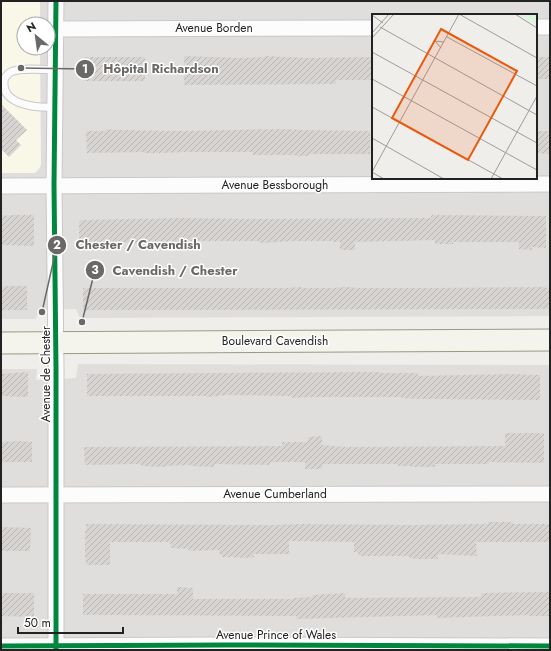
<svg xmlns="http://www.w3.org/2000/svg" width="551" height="651" font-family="Jost,sans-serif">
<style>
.residential{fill:#dfdedc;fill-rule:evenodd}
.education{fill:#f8f7e8}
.building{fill:url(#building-hatch)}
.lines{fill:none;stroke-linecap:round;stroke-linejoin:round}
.service-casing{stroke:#c9c8c7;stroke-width:9}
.minor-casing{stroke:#c9c8c7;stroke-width:17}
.secondary-casing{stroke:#999a82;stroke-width:23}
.service{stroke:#fdfcfc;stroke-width:7}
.minor{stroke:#fdfcfc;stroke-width:15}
.secondary{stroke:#f4f4ed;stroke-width:21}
.cycleway-casing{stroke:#fff;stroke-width:8}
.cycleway{stroke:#00873e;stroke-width:5}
.labels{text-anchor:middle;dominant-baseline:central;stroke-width:3;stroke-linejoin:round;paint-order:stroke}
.street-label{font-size:12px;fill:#222;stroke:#fff}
.inset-road{fill:none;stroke:#9e9c9b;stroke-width:1}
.view{fill:#e8590c;fill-opacity:0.15;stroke:#e8590c;stroke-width:2}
.inset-edge{fill:none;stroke:#222;stroke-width:2}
.leader{fill:none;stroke:#6a6968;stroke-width:1.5}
.callout-dot{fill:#6a6968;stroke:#fff;stroke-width:1.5}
.mark-label{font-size:12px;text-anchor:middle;font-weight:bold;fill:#fff}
.callout-label{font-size:13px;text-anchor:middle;font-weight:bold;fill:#6a6968;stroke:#fff;stroke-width:3;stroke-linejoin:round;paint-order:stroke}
</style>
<defs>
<pattern id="building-hatch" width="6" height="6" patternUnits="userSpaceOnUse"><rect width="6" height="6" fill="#d7d4d2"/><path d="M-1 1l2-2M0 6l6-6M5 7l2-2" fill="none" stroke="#b8b6b4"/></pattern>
</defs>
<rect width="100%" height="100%" fill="#f0eeeb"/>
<g class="residential">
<path d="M1 1H550V316L80 318 76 309 39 310 36 319H1ZM373 15H536V178H373ZM24 24H48V48H24Z"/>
<polygon points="78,364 550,365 550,650 1,650 1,369 37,369 36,380 76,378"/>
</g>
<polygon class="education" points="1,1 40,1 40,24 24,24 24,48 40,48 41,165 39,169 35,173 1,173"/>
<g class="building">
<polygon points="184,56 240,58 265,57 265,56 309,58 373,57 373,80 336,80 336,84 184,85"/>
<rect x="84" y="57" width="61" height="24"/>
<rect x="536" y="57" width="14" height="22"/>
<polygon points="1,104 27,130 16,140 21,145 9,157 1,149"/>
<polygon points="105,129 115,130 182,131 283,129 303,130 370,131 370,154 309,154 309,156 296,156 296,155 253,155 253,152 183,152 163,153 144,153 144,152 87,153 86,131 106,131"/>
<polygon points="538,131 550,131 550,154 537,153"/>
<polygon points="13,215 34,215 34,246 1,245 1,216"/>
<polygon points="431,215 546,216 546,248 532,247 532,250 519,249 519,242 453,242 453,244 435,244 435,240 355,242 355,250 340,250 340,242 333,242 333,241 297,241 259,243 259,241 181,241 181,249 157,249 157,243 79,242 79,222 81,220 181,218 258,219 420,218 431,218"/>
<polygon points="5,286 27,286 27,310 1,310 1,287 5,287"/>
<polygon points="301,287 301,288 329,288 348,287 359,288 427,288 546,287 546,288 550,288 550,309 83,310 83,288 287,288"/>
<polygon points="28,372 28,397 1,396 1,374"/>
<polygon points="380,372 380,373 418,373 418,376 510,374 540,375 540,400 420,399 401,398 401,397 312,397 292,398 292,396 227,395 207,397 207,396 87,396 87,374"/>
<polygon points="505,433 544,433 544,463 489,462 489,464 435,464 435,467 411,467 411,466 398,466 398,464 322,464 322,469 305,469 305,462 270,462 270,465 214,464 214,467 191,466 191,465 164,466 164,467 141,466 141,464 135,464 85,465 84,447 282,446 282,442 308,442 308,437 322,436 322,445 346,447 505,446"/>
<polygon points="20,441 32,442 32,462 1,462 1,442"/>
<polygon points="488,522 513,522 513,524 550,524 550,542 476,542 477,556 438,554 438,559 419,559 409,558 409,556 359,556 358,552 354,552 354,542 289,541 289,554 254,554 254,557 249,558 222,557 222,554 219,554 219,550 189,551 188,549 171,548 170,542 110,542 110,565 86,565 86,558 85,558 85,532 86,532 86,524 270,525 301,524 407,525 482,524 488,524"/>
<polygon points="1,527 31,528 30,551 1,551"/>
<polygon points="177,587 193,588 193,599 294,599 294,598 312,597 312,595 345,593 345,598 481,597 481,593 550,592 550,616 529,616 529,615 437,618 437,615 296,619 296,616 83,615 83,594 177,594"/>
<polygon points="1,593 34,593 34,617 1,616"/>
</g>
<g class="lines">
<g class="service-casing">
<path id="service" d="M55 70C43 70 21 67 11 72 7 74 3 79 4 84 4 106 40 108 55 107"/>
</g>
<g class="minor-casing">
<g id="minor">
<polyline points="56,1 54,185 56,369 56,650"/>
<polyline points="536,27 550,27"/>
<polyline points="55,29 373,28"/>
<polyline points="1,186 550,184"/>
<polyline points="1,495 550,494"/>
<polyline points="1,646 225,645 550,646"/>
</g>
</g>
<g class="secondary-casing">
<polyline id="secondary" points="1,343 550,340"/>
</g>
<use href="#service" class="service"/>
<use href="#minor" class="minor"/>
<use href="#secondary" class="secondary"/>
<g class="cycleway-casing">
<g id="cycleway">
<polyline points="56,1 54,185 56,369 56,650"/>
<polyline points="1,646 225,645 550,646"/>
</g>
</g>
<use href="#cycleway" class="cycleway"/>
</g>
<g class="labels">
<g class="street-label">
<text x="214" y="28">Avenue Borden</text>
<text x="275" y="185">Avenue Bessborough</text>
<text x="275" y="341">Boulevard Cavendish</text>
<text transform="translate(46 374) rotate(-90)">Avenue de Chester</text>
<text x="275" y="494">Avenue Cumberland</text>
<text x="276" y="635">Avenue Prince of Wales</text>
</g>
</g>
<g transform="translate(372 14)">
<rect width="165" height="165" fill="#f0eeeb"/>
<path d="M147 0H165V11L162 9Z" fill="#daf5da"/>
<path class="inset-road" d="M87 0 165 44M143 0 165 14M0 1 11 9M8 13 165 101M0 19 17 0M75 23 165 72M0 24 22 0M69 34 63 27 72 28M0 38 165 129M0 65 165 156M0 93 131 165M0 124 72 165M12 165 0 158 87 0M119 165 165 82"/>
<path class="view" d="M69 15 145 57 96 146 20 104Z"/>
<rect width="165" height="165" class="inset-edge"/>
</g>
<path class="leader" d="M21 68L85 69M42 312L57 245M82 322L95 270"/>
<g class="callout-dot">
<circle cx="21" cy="68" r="4"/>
<circle cx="42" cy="312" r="4"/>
<circle cx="82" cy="322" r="4"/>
<circle cx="85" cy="69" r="10"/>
<circle cx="57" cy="245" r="10"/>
<circle cx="95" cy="270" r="10"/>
</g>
<g class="mark-label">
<text x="85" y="73">1</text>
<text x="57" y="249">2</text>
<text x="95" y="274">3</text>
</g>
<g class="callout-label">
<text x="161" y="73">Hôpital Richardson</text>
<text x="138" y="249">Chester / Cavendish</text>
<text x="175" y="275">Cavendish / Chester</text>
</g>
<rect width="551" height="651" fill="none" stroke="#222222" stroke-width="4"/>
<g transform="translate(36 36) rotate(331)"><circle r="19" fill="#ffffff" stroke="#a7a7a7"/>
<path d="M0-3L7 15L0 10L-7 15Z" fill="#6a6968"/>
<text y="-6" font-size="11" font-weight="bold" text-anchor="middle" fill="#222222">N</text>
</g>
<path d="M18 627v6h105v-6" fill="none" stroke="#222222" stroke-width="2"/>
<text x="24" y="627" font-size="12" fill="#222222" stroke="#ffffff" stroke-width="3" paint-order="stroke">50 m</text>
</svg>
